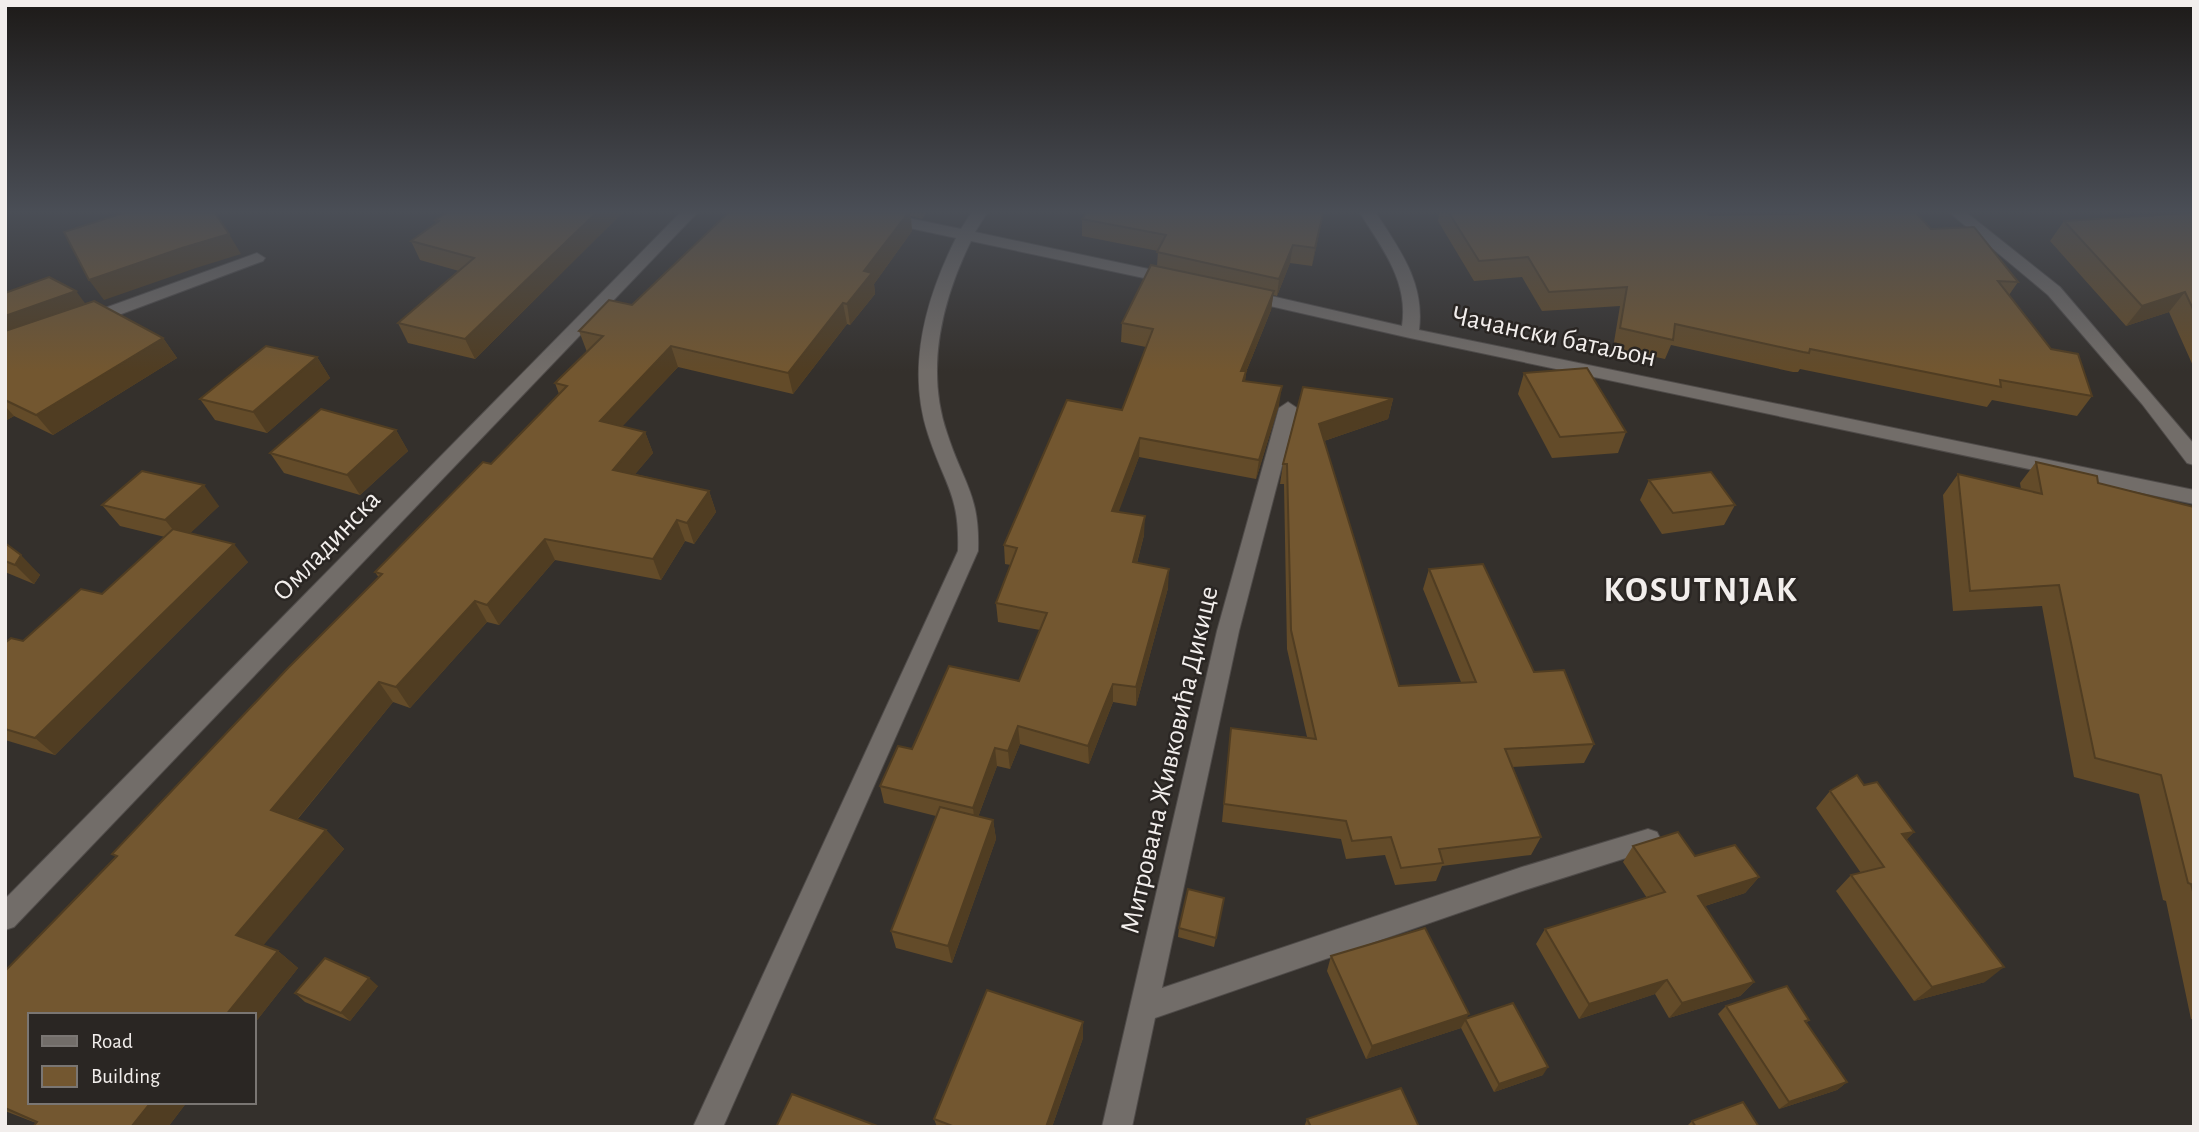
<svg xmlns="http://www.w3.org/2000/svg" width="2199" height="1132" font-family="'Alegreya Sans',sans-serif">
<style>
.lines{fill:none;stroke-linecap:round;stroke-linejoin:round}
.minor-casing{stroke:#4f4b49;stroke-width:2}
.minor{fill:#726d69;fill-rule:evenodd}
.wall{fill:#634b29}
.shaded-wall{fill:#503d22}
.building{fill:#735730;stroke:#503d22;stroke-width:2}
.labels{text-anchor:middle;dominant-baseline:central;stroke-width:5;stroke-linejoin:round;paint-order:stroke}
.street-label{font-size:28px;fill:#f2eeec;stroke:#2a2623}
.district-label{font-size:35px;font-weight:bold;letter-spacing:2px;fill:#f2eeec;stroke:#2a2623}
</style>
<rect width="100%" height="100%" fill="#34302c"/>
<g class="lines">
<g class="minor-casing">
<g id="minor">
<polygon points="680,213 697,213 14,927 5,930 5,899"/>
<path d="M855 213H884L961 229 971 213H987L975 232 1172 274 1180 279 1172 284 971 241C942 300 925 369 947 433 963 483 980 494 978 551L723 1127H693L958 551C960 494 944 484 928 434 906 367 926 298 956 238L863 218Z"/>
<path d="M1360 213H1376C1400 250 1425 283 1419 330L2194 490V504L1410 338 1239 299 1237 295 1245 290 1402 326C1409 282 1382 248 1360 213Z"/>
<polygon points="1950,213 1967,213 2060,287 2194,444 2194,465 2187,463 2142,404 2048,295"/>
<polygon points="257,253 265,258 263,261 92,325 86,326 77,321 80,317"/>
<polygon points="1288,402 1297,408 1239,631 1162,988 1522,867 1648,829 1657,832 1661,840 1657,848 1648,851 1522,891 1155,1018 1132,1127 1102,1127 1217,631 1279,408"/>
</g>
</g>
<use href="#minor" class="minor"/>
</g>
<g class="wall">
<polygon points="622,213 475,359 408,343 398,323 459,271 420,260 411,241 436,223 435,220"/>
<polygon points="728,213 926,213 922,219 911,216 912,231 874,284 875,294 850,325 847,324 793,394 678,367 622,426 645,432 653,453 635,474 709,491 716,512 694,544 685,541 661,580 555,560 499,625 487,622 410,708 393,702 297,820 326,830 344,849 263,945 278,951 298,968 254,1024 254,1015 30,1102 187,1102 168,1127 33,1127 36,1123 5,1111 5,971 116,857 112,854 379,578 375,572 491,464 559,394 555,383 587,352 579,331 632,305"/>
<polygon points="1439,213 1707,213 1709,215 1790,214 1791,213 1916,213 1931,229 2018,282 2009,295 2051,349 2092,396 2077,416 1992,400 1987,407 1800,369 1798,372 1793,372 1671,345 1665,359 1613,348 1620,306 1542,311 1522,277 1474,281 1438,221"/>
<polygon points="2174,213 2194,213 2194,368 2169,312 2126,326 2050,241 2064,221 2174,214"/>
<polygon points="1082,219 1322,220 1312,266 1290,263 1277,296 1273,295 1271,310 1246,372 1245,381 1279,405 1256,479 1139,457 1118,512 1144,535 1137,563 1168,588 1136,706 1113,702 1089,764 1020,744 1010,769 997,766 978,817 993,820 996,839 952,963 896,948 891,931 936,816 884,803 880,786 912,749 1019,681 1040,630 998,622 996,603 1011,565 1005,564 1004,545 1122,410 1146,347 1121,342 1122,323 1157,266 1158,251 1082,236"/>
<polygon points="5,293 85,304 163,338 177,358 53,435 14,416 5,421"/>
<polygon points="317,357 330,378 267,433 215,420 200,399"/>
<polygon points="1524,373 1626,432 1618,453 1552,458 1518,394"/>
<polygon points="1393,399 1388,419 1324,441 1399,686 1461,682 1423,589 1429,569 1534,672 1594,744 1584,763 1512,767 1541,837 1531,855 1442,866 1436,881 1395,885 1385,855 1346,859 1341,839 1222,822 1231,728 1307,737 1287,649 1284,484 1280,484 1283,464"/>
<polygon points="396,430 408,451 360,495 284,473 270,453"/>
<polygon points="2036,462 2098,483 2194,507 2194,1020 2191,1019 2166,901 2163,900 2139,794 2074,777 2042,606 1953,611 1943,495 1958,474 2021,489 2020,483"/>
<polygon points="1649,480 1735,505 1724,525 1662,534 1640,500"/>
<polygon points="102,505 219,506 190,533 248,562 55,755 5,740 5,643 23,641 102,594 165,537 120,526"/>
<polygon points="5,543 40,575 34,584 5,572"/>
<polygon points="1864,785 1914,832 1906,840 1985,982 1914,1001 1836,891 1851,875 1861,873 1816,808 1830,791"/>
<polygon points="1633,846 1695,856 1759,877 1745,893 1705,906 1754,982 1740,996 1669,1018 1655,994 1579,1019 1536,944 1545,929 1647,898 1623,862"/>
<polygon points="1224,898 1214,947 1178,937 1179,928"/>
<polygon points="1331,956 1469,1014 1465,1019 1543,1075 1494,1092 1461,1028 1366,1059 1327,971"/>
<polygon points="378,986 350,1021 305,1002 295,993"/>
<polygon points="1726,1006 1809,1020 1806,1023 1847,1082 1837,1090 1779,1109 1718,1014"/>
<polygon points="1083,1022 1083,1038 1052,1127 937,1127 934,1119"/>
<polygon points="1307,1119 1419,1127 1304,1127"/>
<polygon points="1692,1121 1759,1127 1686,1127"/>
</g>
<g class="shaded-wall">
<polygon points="596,213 622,213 475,359 465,339"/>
<polygon points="908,213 910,213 912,231 874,284 875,294 850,325 847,304 864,271"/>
<polygon points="1323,213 1322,220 1312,266 1315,248"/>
<polygon points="229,234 241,254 196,268 104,300 89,280 182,248"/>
<polygon points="1293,245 1290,263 1277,296 1279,279"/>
<polygon points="76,291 90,310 5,341 5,316"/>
<polygon points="1274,291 1271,310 1246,372 1244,391 1241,371"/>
<polygon points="2185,292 2169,312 2126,326 2142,306"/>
<polygon points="843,303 847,324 793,394 788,373"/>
<polygon points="163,338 177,358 53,435 36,415"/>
<polygon points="671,346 678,367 608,442 600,421"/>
<polygon points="317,357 330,378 267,433 253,412"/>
<polygon points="1282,386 1279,405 1256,479 1259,460"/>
<polygon points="1393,399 1388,419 1315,444 1319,424"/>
<polygon points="5,406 14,416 5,421"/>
<polygon points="396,430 408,451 360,495 347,475"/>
<polygon points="645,432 653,453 621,491 613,470"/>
<polygon points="1140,438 1139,457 1112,530 1112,511"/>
<polygon points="204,485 219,506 182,541 165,520"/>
<polygon points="709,491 716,512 694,544 687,523"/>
<polygon points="1145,516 1144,535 1132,581 1133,562"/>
<polygon points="677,520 685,541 661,580 653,559"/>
<polygon points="545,539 555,560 499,625 487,605"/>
<polygon points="234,544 248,562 55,755 35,738"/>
<polygon points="21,555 40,575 34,584 15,565"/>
<polygon points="1169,569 1168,588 1136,706 1136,687"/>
<polygon points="475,601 487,622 410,708 396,687"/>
<polygon points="379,682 393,702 289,829 271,810"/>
<polygon points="1113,684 1113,702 1089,764 1088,746"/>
<polygon points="1018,726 1020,744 1010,769 1008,751"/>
<polygon points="995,748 997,766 975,825 973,808"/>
<polygon points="993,820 996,839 952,963 948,946"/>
<polygon points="326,830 344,849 257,953 236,935"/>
<polygon points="1914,832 1897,849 1902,834"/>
<polygon points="1759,877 1745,893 1686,912 1698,896"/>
<polygon points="278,951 298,968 254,1024 254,1015 226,1015"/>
<polygon points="2004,967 1985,982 1914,1001 1932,987"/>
<polygon points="369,978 378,986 350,1021 341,1013"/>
<polygon points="1667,980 1655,994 1579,1019 1589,1004"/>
<polygon points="1754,982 1740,996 1669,1018 1682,1003"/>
<polygon points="1469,1014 1461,1028 1366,1059 1372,1046"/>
<polygon points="1083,1022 1083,1038 1052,1127 1046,1127"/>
<polygon points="1548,1067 1543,1075 1494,1092 1499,1084"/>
<polygon points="1847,1082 1837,1090 1779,1109 1789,1102"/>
<polygon points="151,1102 187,1102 168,1127 131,1127"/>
</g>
<g class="building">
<polygon points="123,213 215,213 229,234 182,248 89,280 64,232"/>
<polygon points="446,213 596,213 465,339 398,323 474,258 411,241 439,221 435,220"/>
<polygon points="728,213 908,213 864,271 872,273 847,304 843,303 788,373 671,346 600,421 645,432 613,470 709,491 687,523 677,520 653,559 545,539 487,605 475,601 396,687 379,682 271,810 326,830 236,935 278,951 226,1015 30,1015 30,1102 151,1102 131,1127 33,1127 37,1122 5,1108 5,971 117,856 112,854 288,668 382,574 375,572 483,462 491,464 567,386 555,383 603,336 579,331 609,300 632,305"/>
<polygon points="1086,213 1323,213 1315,248 1293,245 1279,279 1157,252 1166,235 1082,219"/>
<polygon points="1449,213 1707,213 1709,215 1798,214 1798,213 1916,213 1931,229 1974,227 2018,282 1998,281 2051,349 2078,354 2092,396 2000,380 2001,387 1810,349 1809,353 1803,352 1675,324 1673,340 1620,328 1627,287 1549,292 1528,257 1479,261"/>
<polygon points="2189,213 2194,213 2194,311 2185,292 2142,306 2064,221"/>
<polygon points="1151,265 1274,291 1241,371 1246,371 1243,381 1282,386 1259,460 1140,438 1112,511 1145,516 1133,562 1169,569 1136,687 1113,684 1088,746 1018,726 1008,751 995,748 973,808 880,786 898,746 912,749 949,666 1019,681 1047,613 996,603 1017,548 1004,545 1067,400 1122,410 1153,329 1122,323"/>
<polygon points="49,277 76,291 5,316 5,293"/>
<polygon points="94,301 163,338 36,415 5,400 5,331"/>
<polygon points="266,346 317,357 253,412 200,399"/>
<polygon points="1587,368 1626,432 1560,437 1524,373"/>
<polygon points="1303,387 1393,399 1319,424 1399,686 1476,682 1429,569 1483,564 1534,672 1564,670 1594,744 1505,749 1541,837 1439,849 1443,863 1401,868 1391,837 1352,841 1346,821 1224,804 1231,728 1316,739 1291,630 1287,464 1283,464"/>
<polygon points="321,409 396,430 347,475 270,453"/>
<polygon points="2036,462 2097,476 2098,483 2194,507 2194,895 2191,884 2188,883 2161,775 2095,758 2059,585 1970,591 1958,474 2042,494"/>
<polygon points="142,471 204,485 165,520 102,505"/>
<polygon points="1711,472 1735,505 1673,513 1649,480"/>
<polygon points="173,529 234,544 35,738 5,729 5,643 11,638 23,641 81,589 102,594"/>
<polygon points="5,543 21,555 15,565 5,561"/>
<polygon points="1857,775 1864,785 1877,782 1914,832 1902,834 2004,967 1932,987 1851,875 1884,867 1830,791"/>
<polygon points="940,807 993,820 948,946 891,931"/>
<polygon points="1678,832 1695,856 1735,845 1759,877 1698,896 1754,982 1682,1003 1667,980 1589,1004 1545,929 1665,892 1633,846"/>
<polygon points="1188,889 1224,898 1216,938 1179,928"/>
<polygon points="1425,928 1469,1014 1372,1046 1331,956"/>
<polygon points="325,958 369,978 341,1013 295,993"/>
<polygon points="1787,986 1809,1020 1805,1021 1847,1082 1789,1102 1726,1006"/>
<polygon points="987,990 1083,1022 1046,1127 955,1127 934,1119"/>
<polygon points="1513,1003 1548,1067 1499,1084 1465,1019"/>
<polygon points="1401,1088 1419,1127 1311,1127 1307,1119"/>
<polygon points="792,1094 880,1127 776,1127"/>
<polygon points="1743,1102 1759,1127 1696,1127 1692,1121"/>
</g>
<linearGradient id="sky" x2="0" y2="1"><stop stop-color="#1d1a18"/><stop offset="0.57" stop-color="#4a4e56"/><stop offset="1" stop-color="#4a4e56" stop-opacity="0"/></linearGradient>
<rect width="2199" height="371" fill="url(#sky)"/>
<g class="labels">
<g class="street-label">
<text transform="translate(1554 337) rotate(12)">Чачански батаљон</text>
<text transform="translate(327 546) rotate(-46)">Омладинска</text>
<text transform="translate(1170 760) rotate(-77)">Митрована Живковића Дикице</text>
</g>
<g class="district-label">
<text x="1701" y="590">KOSUTNJAK</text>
</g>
</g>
<rect width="2199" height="1132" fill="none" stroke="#f2eeec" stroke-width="14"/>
<rect x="28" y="1013" width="228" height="91" fill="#2a2623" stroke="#7a7673" stroke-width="2"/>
<rect x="42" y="1036" width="35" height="10" fill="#726d69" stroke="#7a7673" stroke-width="2"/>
<text x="91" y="1048" font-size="21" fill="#f2eeec">Road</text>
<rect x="42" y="1066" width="35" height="21" fill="#735730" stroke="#7a7673" stroke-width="2"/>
<text x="91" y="1083" font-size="21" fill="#f2eeec">Building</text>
</svg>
